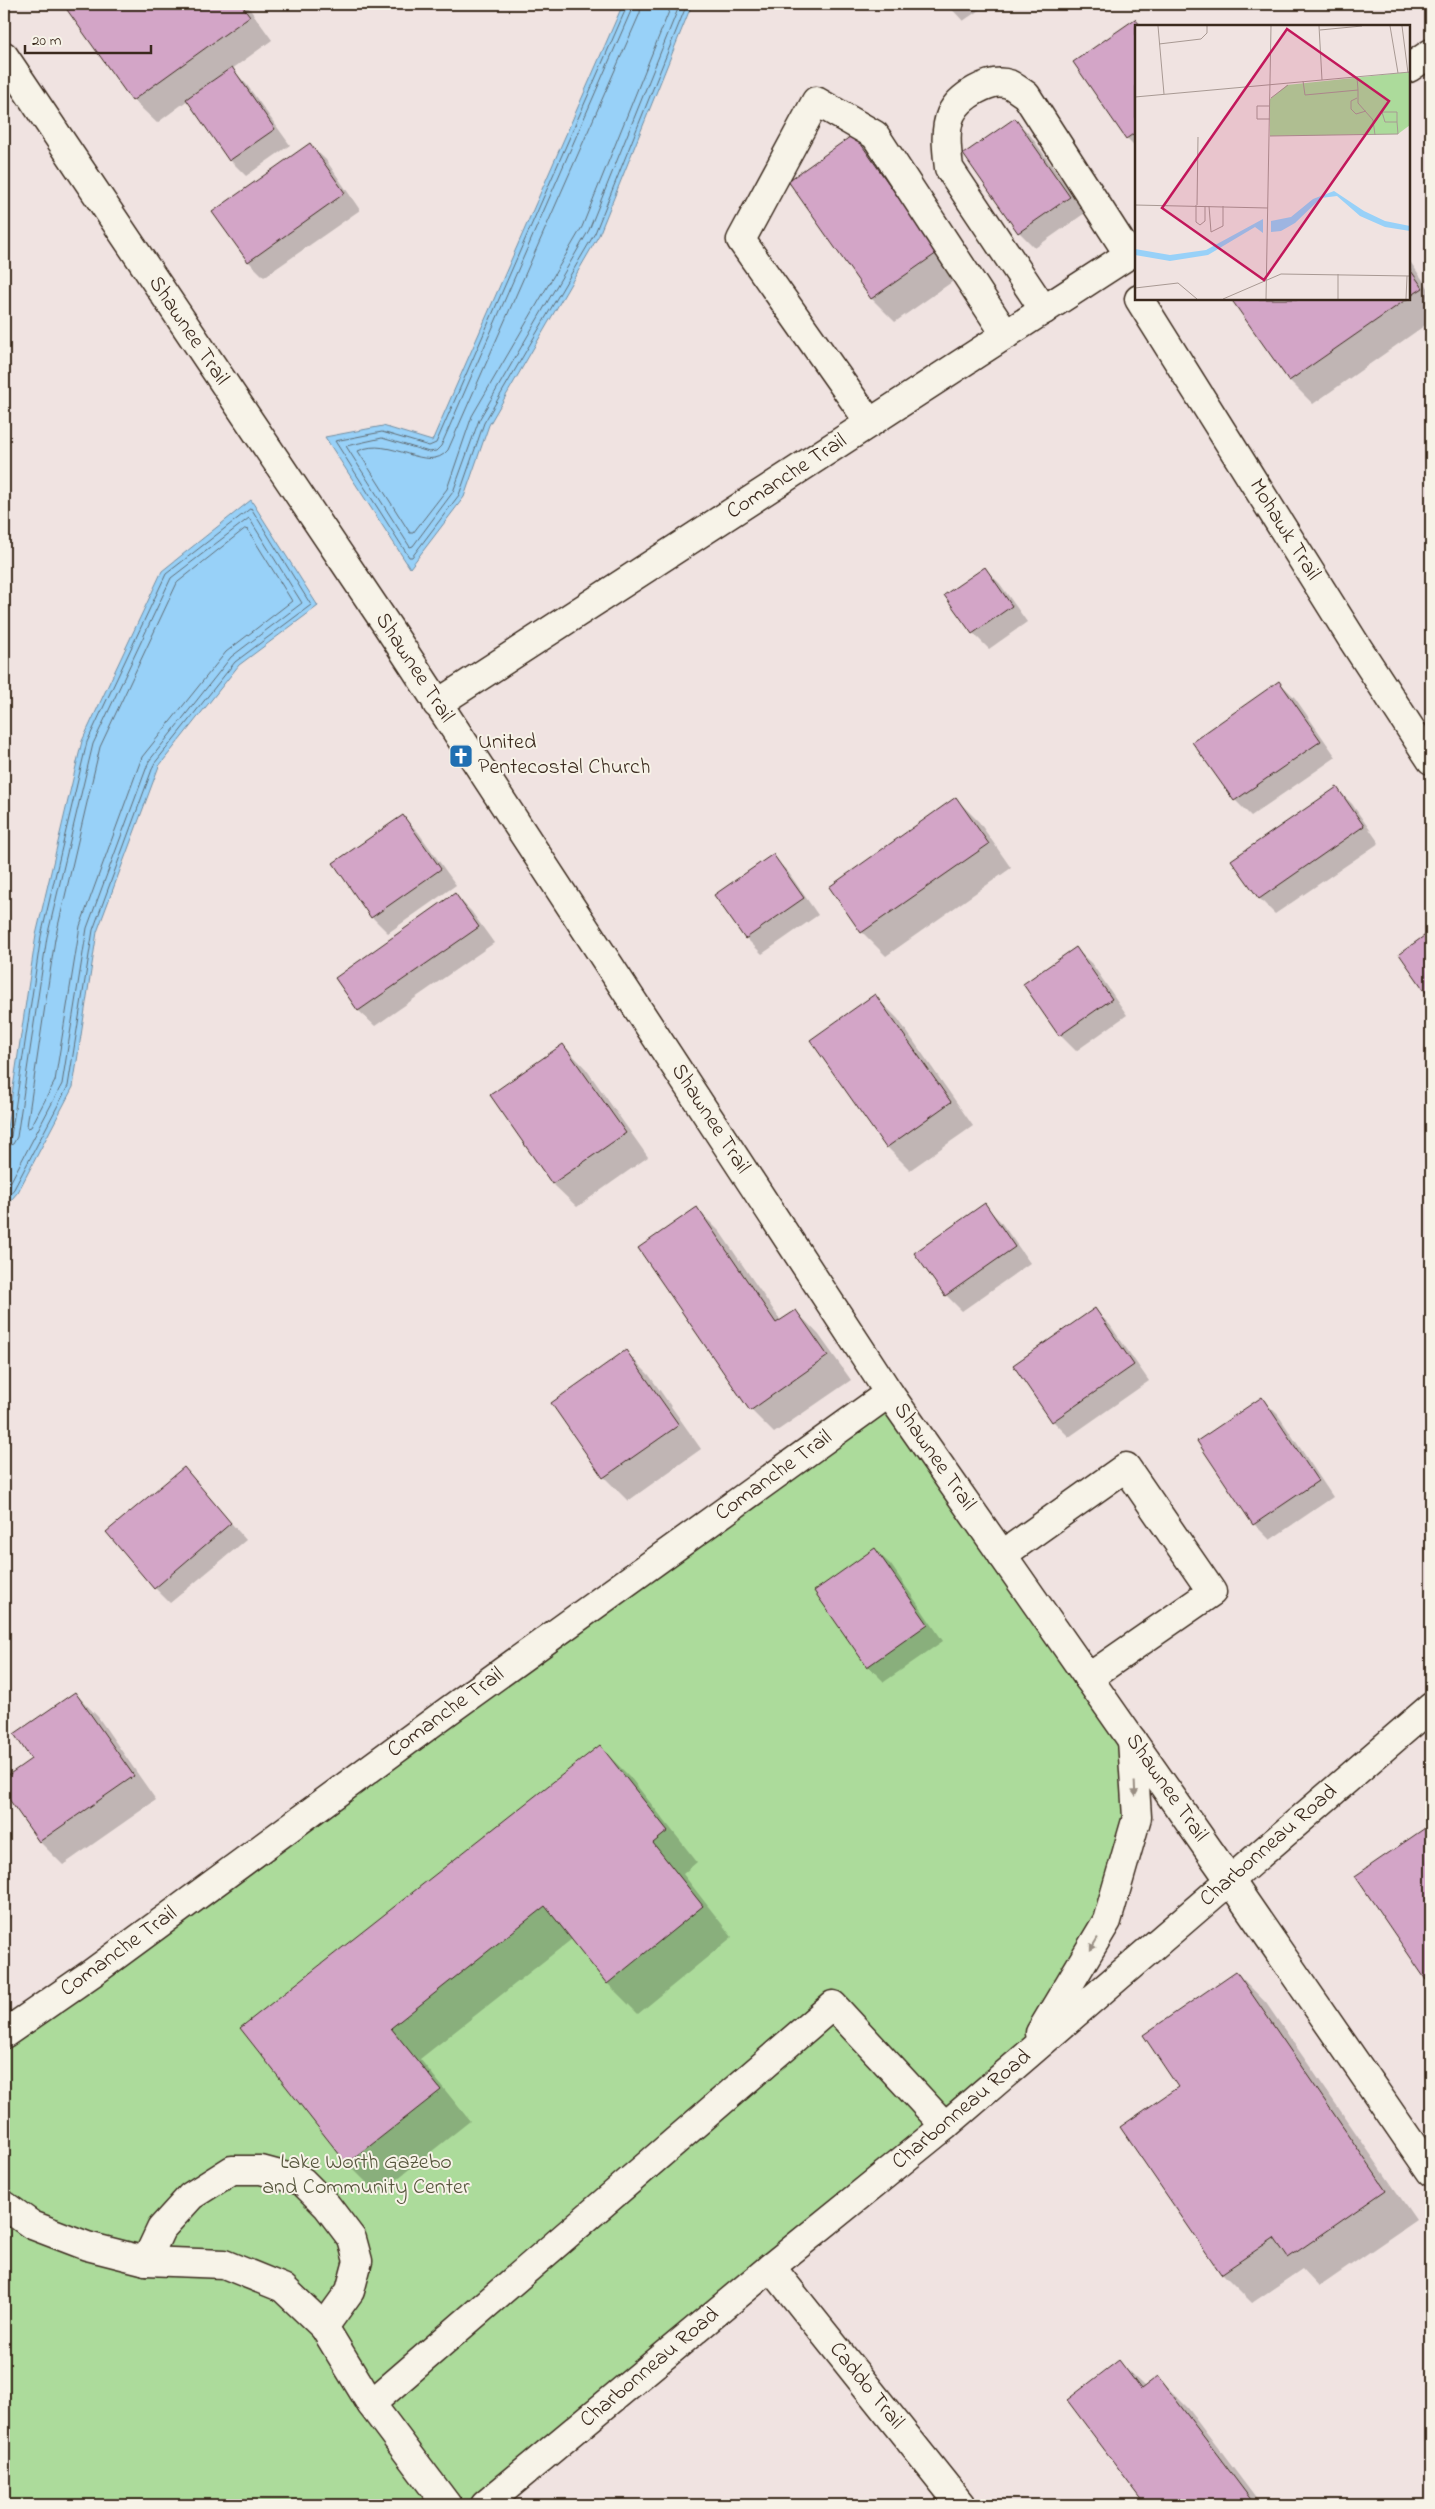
<svg xmlns="http://www.w3.org/2000/svg" width="1435" height="2509" font-family="'Indie Flower',sans-serif">
<style>
.green{fill:#acdb9b;stroke:#74825c}
.water{fill:#98d1f8;stroke:#738ea1}
.shadow{fill:#0003}
.lines{fill:none;stroke-linecap:round;stroke-linejoin:round}
.shore{stroke:#606d75;stroke-width:1}
.building{fill:#d3a5c7;stroke:#3b2a1e}
.minor-casing{stroke:#3b2a1e;stroke-width:31}
.minor{stroke:#f7f3e8;stroke-width:28}
.oneway{fill:#998e83}
.labels{text-anchor:middle;dominant-baseline:central;stroke-width:4;stroke-linejoin:round;paint-order:stroke}
.street-label{font-size:22px;fill:#3b2a1e;stroke:#f7f3e8}
.poi-label{font-size:22px;fill:#3b2a1e;stroke:#f7f3e8;text-anchor:start}
.park-label{font-size:22px;fill:#57563d;stroke:#f7f3e8}
.inset-road{fill:none;stroke:#a89993;stroke-width:1}
.view{fill:#c2185b;fill-opacity:0.15;stroke:#c2185b;stroke-width:2.5}
.inset-edge{fill:none;stroke:#3b2a1e;stroke-width:2.5}
</style>
<rect width="100%" height="100%" fill="#f0e3e1"/>
<filter id="ink" filterUnits="userSpaceOnUse"><feTurbulence type="fractalNoise" baseFrequency=".02" numOctaves="2"/><feDisplacementMap in="SourceGraphic" scale="10" xChannelSelector="R" yChannelSelector="G"/><feConvolveMatrix kernelMatrix="1 2 1 2 8 2 1 2 1" color-interpolation-filters="sRGB"/></filter>
<g filter="url(#ink)">
<polygon class="green" points="889,1393 1132,1740 1122,1869 1027,2055 484,2505 4,2505 4,2032"/>
<g class="water">
<polygon points="623,4 692,4 599,235 489,425 464,497 410,568 325,437 383,426 432,441"/>
<polygon points="251,500 318,606 239,665 159,766 97,932 73,1087 18,1192 4,1208 4,1148 36,935 82,741 162,571"/>
</g>
<g class="shadow">
<polygon points="71,4 246,4 272,40 232,69 247,85 290,145 246,176 230,160 188,100 157,123 133,100 66,7"/>
<polygon points="947,4 988,4 963,21"/>
<polygon points="1231,4 1239,4 1234,7"/>
<polygon points="1135,20 1141,26 1136,26 1136,147 1127,138"/>
<polygon points="1015,120 1031,136 1085,213 1035,248 1019,232 965,155"/>
<polygon points="854,136 877,159 959,277 895,322 872,299 790,181"/>
<polygon points="310,145 326,160 360,210 264,277 248,261"/>
<polygon points="1409,260 1431,292 1431,321 1313,404 1290,381 1233,299 1409,299"/>
<polygon points="985,569 1000,584 1027,622 989,649 973,633"/>
<polygon points="1279,682 1295,698 1336,757 1251,816 1235,800 1194,742"/>
<polygon points="1336,788 1352,804 1379,843 1275,914 1260,899 1233,861"/>
<polygon points="956,799 979,822 1011,868 886,956 862,932 830,887"/>
<polygon points="402,816 418,832 456,885 388,933 372,917"/>
<polygon points="772,856 788,872 818,915 762,954 746,938 716,895"/>
<polygon points="455,895 471,911 494,943 375,1026 359,1011 336,978"/>
<polygon points="1431,932 1431,998 1400,954"/>
<polygon points="1076,949 1092,964 1127,1015 1076,1051 1060,1035"/>
<polygon points="875,996 898,1019 973,1126 910,1170 887,1147"/>
<polygon points="563,1045 586,1069 648,1157 577,1207 553,1184 491,1095"/>
<polygon points="984,1205 1000,1221 1030,1263 962,1311 946,1295"/>
<polygon points="697,1209 720,1232 781,1321 796,1311 819,1335 851,1380 774,1433 751,1410"/>
<polygon points="1094,1309 1110,1325 1149,1381 1069,1437 1053,1421 1014,1365"/>
<polygon points="626,1352 649,1375 701,1449 628,1501 604,1477 553,1403"/>
<polygon points="1262,1399 1278,1415 1333,1497 1270,1540 1254,1524 1199,1442"/>
<polygon points="184,1469 246,1540 170,1603 155,1588"/>
<polygon points="875,1550 891,1565 943,1641 884,1682 868,1666 816,1591"/>
<polygon points="75,1693 98,1717 156,1800 63,1865 40,1842 4,1790 4,1780 33,1759"/>
<polygon points="600,1747 630,1777 697,1862 683,1874 732,1937 638,2014 608,1984 572,1939 420,2059 470,2121 378,2194 348,2164 242,2029"/>
<polygon points="1431,1826 1431,1984 1357,1877"/>
<polygon points="4,1906 12,1917 4,1923"/>
<polygon points="1236,1972 1266,2003 1416,2220 1319,2287 1302,2269 1252,2303 1222,2273 1180,2087"/>
<polygon points="1119,2362 1145,2387 1158,2378 1188,2408 1261,2505 1148,2505 1069,2400"/>
</g>
<g class="lines">
<g class="shore">
<polyline points="628,4 436,443 429,446 382,432 335,441 409,557 412,557 459,495 484,423 595,233 687,4"/>
<polyline points="634,4 441,446 436,451 429,452 382,438 346,446 410,547 413,546 453,492 479,420 589,230 680,4"/>
<path d="M641 4 640 13 448 450C428 475 390 435 358 451L410 533H413L447 489 472 416 582 227 672 4"/>
<polygon points="245,529 248,530 292,601 226,652 142,757 80,926 55,1081 31,1127 28,1128 27,1126 55,939 100,747 177,583"/>
<polyline points="4,1141 8,1140 11,1136 41,936 87,742 166,574 251,508 311,605 235,662 154,764 93,930 68,1086 14,1189 4,1201"/>
<polyline points="4,1147 13,1144 17,1137 47,937 93,744 171,578 249,518 302,603 231,657 149,761 87,928 62,1084 9,1185 4,1192"/>
</g>
</g>
<g class="building">
<polygon points="69,4 241,4 250,16 132,101 65,7"/>
<polygon points="1135,19 1141,26 1136,26 1136,132 1126,139 1073,62"/>
<polygon points="232,67 275,129 229,161 186,99"/>
<polygon points="1015,118 1070,197 1018,233 963,154"/>
<polygon points="854,134 937,253 871,299 788,181"/>
<polygon points="310,143 345,193 248,262 212,212"/>
<polygon points="1409,268 1423,288 1409,297"/>
<polygon points="1231,299 1407,299 1289,381"/>
<polygon points="985,567 1012,606 972,634 944,595"/>
<polygon points="1279,681 1321,741 1234,801 1192,742"/>
<polygon points="1337,787 1364,826 1259,899 1231,860"/>
<polygon points="956,797 989,844 861,933 829,887"/>
<polygon points="403,815 441,869 371,918 333,863"/>
<polygon points="773,854 804,898 745,939 714,895"/>
<polygon points="455,893 479,927 358,1011 335,978"/>
<polygon points="1431,931 1431,1000 1399,954"/>
<polygon points="1076,947 1112,999 1059,1036 1023,984"/>
<polygon points="875,994 951,1102 886,1148 810,1040"/>
<polygon points="563,1044 626,1133 552,1184 490,1095"/>
<polygon points="985,1203 1015,1247 945,1296 914,1253"/>
<polygon points="697,1207 776,1323 796,1310 828,1356 750,1411 638,1248"/>
<polygon points="1095,1308 1134,1365 1052,1422 1013,1365"/>
<polygon points="626,1350 679,1425 603,1478 551,1403"/>
<polygon points="1262,1397 1318,1481 1253,1525 1197,1441"/>
<polygon points="184,1467 231,1523 154,1589 106,1532"/>
<polygon points="875,1548 928,1624 867,1667 814,1591"/>
<polygon points="75,1692 134,1776 39,1842 4,1792 4,1778 31,1759 14,1734"/>
<polygon points="600,1745 668,1831 653,1843 703,1906 607,1984 545,1906 391,2028 441,2090 347,2164 240,2028"/>
<polygon points="1431,1824 1431,1976 1426,1980 1355,1876"/>
<polygon points="1236,1971 1386,2190 1288,2258 1274,2238 1221,2274 1120,2127 1178,2087 1143,2035"/>
<polygon points="1119,2360 1141,2389 1158,2376 1255,2505 1146,2505 1067,2400"/>
</g>
<g class="lines">
<g class="minor-casing">
<g id="minor">
<polyline points="4,56 388,627 889,1393 1229,1879 1431,2172"/>
<polyline points="1409,68 1431,53"/>
<polyline points="1139,299 1354,642 1431,760"/>
<path d="M1044 310 949 168C947 151 944 130 951 114 959 97 990 77 1009 84 1015 87 1021 92 1026 95L1129 255"/>
<polyline points="870,423 741,240 816,101 875,135 1006,335"/>
<polyline points="437,704 1136,250"/>
<polyline points="1002,1555 1126,1467 1212,1592 1088,1678"/>
<polyline points="1040,2033 1107,1921 1137,1817 1132,1740"/>
<polyline points="4,2034 92,1973 448,1711 889,1393"/>
<polyline points="4,2205 32,2225 87,2246 146,2261 224,2264 283,2288 324,2327 371,2404"/>
<polyline points="146,2261 161,2229 191,2196 232,2170 261,2170 302,2181 327,2206 352,2239 358,2261 350,2291 324,2327"/>
<polyline points="771,2267 961,2505"/>
<polyline points="447,2505 371,2404 833,2005 945,2126"/>
<polyline points="485,2505 771,2267 945,2126 1431,1707"/>
</g>
</g>
<use href="#minor" class="minor"/>
</g>
<defs><path id="oneway-solid" d="M-6-.8H1V-3.2L6.5 0L1 3.2V.8H-6Z" transform="scale(1.25)"/></defs>
<g class="oneway">
<use href="#oneway-solid" transform="translate(1135 1789) rotate(87)"/>
<use href="#oneway-solid" transform="translate(1094 1944) rotate(121)"/>
</g>
</g>
<defs>
<g id="church-square" transform="scale(1.25)"><rect x="-9" y="-9" width="18" height="18" rx="4" fill="#1f6fb2" stroke="#f7f3e8"/><path d="M-1.2-6h2.4v3.5h3.3v2.4h-3.3V6h-2.4V-.1h-3.3v-2.4h3.3Z" fill="#fff"/></g>
</defs>
<g fill-rule="evenodd">
<use href="#church-square" x="461" y="756"/>
</g>
<g class="labels">
<g class="street-label">
<text transform="translate(188 331) rotate(56)">Shawnee Trail</text>
<text transform="translate(787 477) rotate(-33)">Comanche Trail</text>
<text transform="translate(1284 530) rotate(58)">Mohawk Trail</text>
<text transform="translate(414 668) rotate(57)">Shawnee Trail</text>
<text transform="translate(710 1119) rotate(57)">Shawnee Trail</text>
<text transform="translate(934 1457) rotate(55)">Shawnee Trail</text>
<text transform="translate(774 1476) rotate(-36)">Comanche Trail</text>
<text transform="translate(446 1713) rotate(-36)">Comanche Trail</text>
<text transform="translate(1166 1788) rotate(55)">Shawnee Trail</text>
<text transform="translate(1269 1846) rotate(-41)">Charbonneau Road</text>
<text transform="translate(119 1952) rotate(-36)">Comanche Trail</text>
<text transform="translate(962 2110) rotate(-40)">Charbonneau Road</text>
<text transform="translate(650 2368) rotate(-40)">Charbonneau Road</text>
<text transform="translate(866 2386) rotate(51)">Caddo Trail</text>
</g>
<g class="poi-label">
<text x="478" y="743">United<tspan x="478" dy="25">Pentecostal Church</tspan></text>
</g>
<g class="park-label">
<text x="366" y="2163">Lake Worth Gazebo<tspan x="366" dy="25">and Community Center</tspan></text>
</g>
</g>
<g transform="translate(1135 25)">
<rect width="275" height="275" fill="#f0e3e1"/>
<path d="M275 47V100L263 109 135 111V74L152 60Z" fill="#acdb9b"/>
<path d="M199 166 229 186 250 196 275 201V206L250 202 225 191 202 171 186 173 160 198 146 206 136 207V196L156 192 178 174ZM128 194V208L120 202 73 230 35 236 0 230V224L35 230 71 225Z" fill="#98d1f8"/>
<path class="inset-road" d="M23 1 29 69M184 1 187 55M255 1 263 48M267 1 273 48M185 5 227 1M24 19 66 14 72 8V1M168 56 170 70 223 65 222 52M223 65V78L238 95 240 110M0 72 275 47M136 73 153 60M222 73 216 76V84L221 89 231 86M135 81H122V94H135M135 111 263 109 262 97H250L247 87H262V97M0 180 133 183M61 180V197L65 200 70 196V181M62 180 63 112M74 181 76 207 88 201V181M0 263 43 258 62 274M88 274 146 249 275 251M131 274 136 1M203 274V249M271 274 272 251"/>
<path class="view" d="M152 4 254 76 129 255 27 183Z"/>
<rect width="275" height="275" class="inset-edge"/>
</g>
<rect width="1435" height="2509" fill="none" stroke="#f7f3e8" stroke-width="20"/>
<rect x="10" y="10" width="1415" height="2489" fill="none" stroke="#3b2a1e" stroke-width="2" filter="url(#ink)"/>
<path d="M25 45v8h126v-8" fill="none" stroke="#3b2a1e" stroke-width="2.5"/>
<text x="32" y="45" font-size="15" fill="#3b2a1e" stroke="#f7f3e8" stroke-width="4" paint-order="stroke">20 m</text>
</svg>
